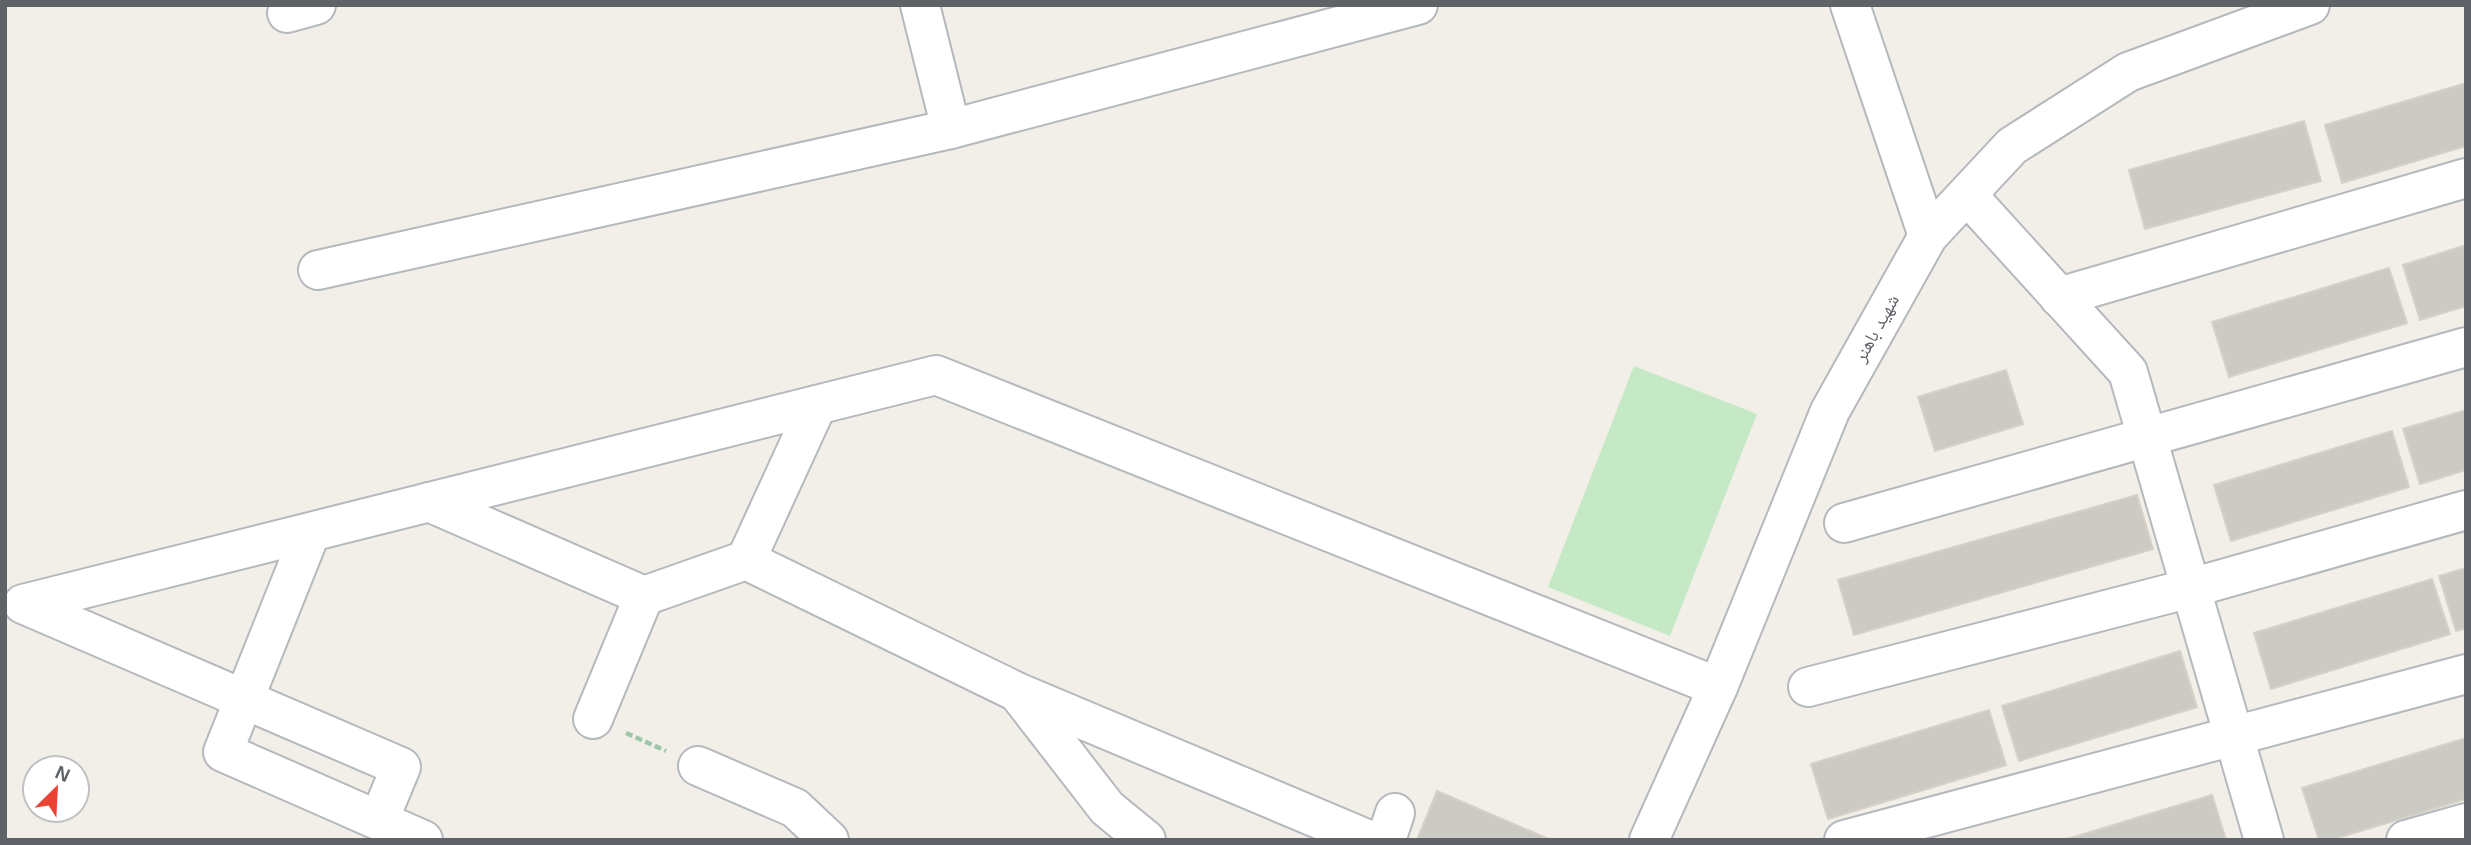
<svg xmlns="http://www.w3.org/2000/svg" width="2471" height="845" font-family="Arial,'Noto Naskh Arabic',sans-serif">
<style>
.green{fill:#c5e8c5}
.building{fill:#cccac5;stroke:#d6d1c6;stroke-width:2}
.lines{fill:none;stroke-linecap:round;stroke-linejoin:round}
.minor-casing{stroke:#b5b8bc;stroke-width:42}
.path{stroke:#9cc7a9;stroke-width:4.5;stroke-dasharray:7 3.5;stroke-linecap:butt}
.minor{stroke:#fff;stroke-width:38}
.labels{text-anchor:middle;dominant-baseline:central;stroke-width:5;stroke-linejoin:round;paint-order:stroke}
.street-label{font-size:19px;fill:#5f6368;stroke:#fff}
</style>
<rect width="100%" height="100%" fill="#f1efe8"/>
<polygon class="green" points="1634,366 1757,414 1670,636 1548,587"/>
<g class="building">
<polygon points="2466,83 2466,146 2342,183 2325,125"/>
<polygon points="2304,121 2321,181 2145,229 2129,170"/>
<polygon points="2466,245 2466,306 2420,320 2403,265"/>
<polygon points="2389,268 2407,323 2229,377 2212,322"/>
<polygon points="2006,370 2023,424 1935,451 1918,397"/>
<polygon points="2466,410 2466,470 2420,484 2403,429"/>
<polygon points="2392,431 2409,487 2231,541 2214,485"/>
<polygon points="2137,495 2153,549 1854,635 1838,580"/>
<polygon points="2466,568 2466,628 2456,631 2439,576"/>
<polygon points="2432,579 2450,634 2271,689 2254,633"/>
<polygon points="2180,651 2197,707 2019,761 2002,706"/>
<polygon points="1989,710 2006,765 1828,819 1811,764"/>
<polygon points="2466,738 2466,799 2331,840 2319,840 2302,788"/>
<polygon points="1437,791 1551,840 1417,840"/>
<polygon points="2212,795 2226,840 2064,840"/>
</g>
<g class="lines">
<g class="minor-casing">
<g id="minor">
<polyline points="920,5 951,129"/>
<polyline points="1850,5 1928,236"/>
<polyline points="287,13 316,5"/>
<polyline points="1968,196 2128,372 2264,840"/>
<polyline points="318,270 951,129 1418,5"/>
<polyline points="2059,297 2466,178"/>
<polyline points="429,502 644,596 746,560 1017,692 1369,840"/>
<polyline points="1844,523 2466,347"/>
<polyline points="310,534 223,752 423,840"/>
<polyline points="746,560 817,405"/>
<polyline points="1808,687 2191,588 2466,510"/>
<polyline points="1018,693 1107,808 1146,840"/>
<polyline points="593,719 644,596"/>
<polyline points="698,766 795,808 829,840"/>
<polyline points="379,820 401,767 23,604 936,375 1718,687"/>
<polyline points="1386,840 1395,813"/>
<polyline points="1649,840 1718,687 1830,411 1928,236 2012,146 2128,72 2310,5"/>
<polyline points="1844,840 2466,674"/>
<polyline points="2406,840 2466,823"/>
</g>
</g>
<polyline class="path" points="626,733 666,751"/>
<use href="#minor" class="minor"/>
</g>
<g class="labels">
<g class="street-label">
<text transform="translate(1876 328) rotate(-61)">شهید باهنر</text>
</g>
</g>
<rect width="2471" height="845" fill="none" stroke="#5f6368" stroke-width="14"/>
<g transform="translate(56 789) rotate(24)"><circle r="33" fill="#ffffff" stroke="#bfc1c3" stroke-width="2"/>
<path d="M0-5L12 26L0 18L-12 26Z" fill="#ea4335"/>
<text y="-10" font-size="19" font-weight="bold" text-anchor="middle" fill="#5f6368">N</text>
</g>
</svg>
